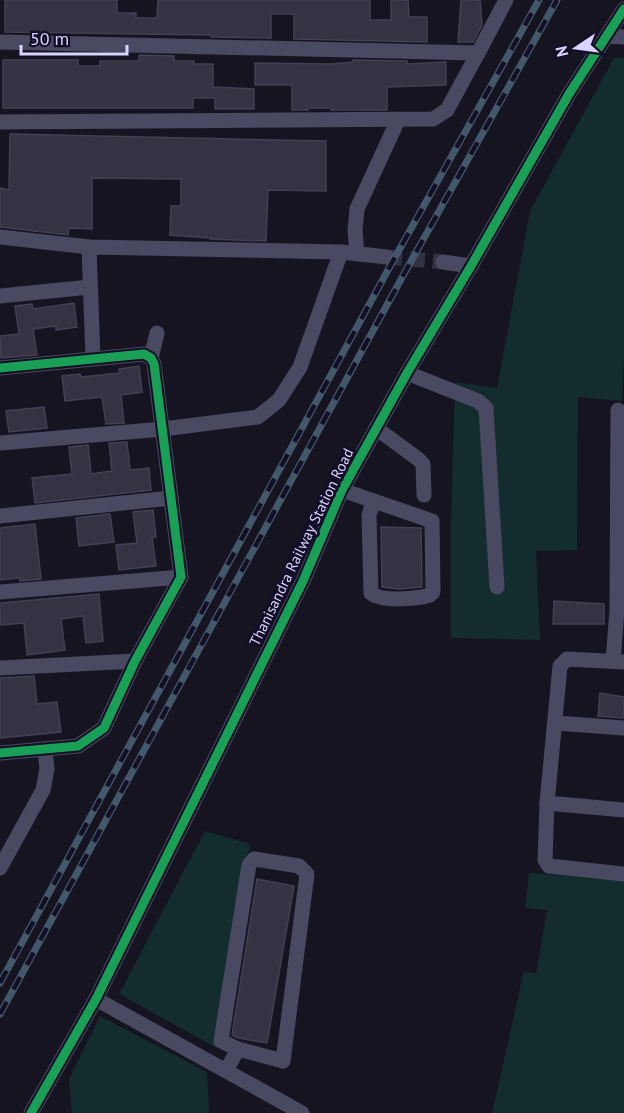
<svg xmlns="http://www.w3.org/2000/svg" width="624" height="1113" font-family="'PT Sans',sans-serif">
<style>
.green{fill:#132c2d}
.building{fill:#343243;stroke:#433f54;stroke-width:1.5}
.lines{fill:none;stroke-linecap:round;stroke-linejoin:round}
.minor-tunnel{stroke:#333142;stroke-width:15;stroke-dasharray:15 8;stroke-linecap:butt}
.minor{stroke:#4a4962;stroke-width:15}
.rail-casing{stroke:#43596b;stroke-width:7}
.rail{stroke:#130f26;stroke-width:4.5;stroke-dasharray:14;stroke-linecap:butt}
.cycleway-casing{stroke:#130f26;stroke-width:13}
.cycleway{stroke:#1a9f57;stroke-width:9}
.labels{text-anchor:middle;dominant-baseline:central;stroke-width:6;stroke-linejoin:round;paint-order:stroke}
.street-label{font-size:15px;fill:#d9d4ff;stroke:#130f26}
</style>
<rect width="100%" height="100%" fill="#161421"/>
<g class="green">
<polygon points="614,58 624,58 624,351 622,401 578,397 577,550 536,551 540,640 451,638 451,521 455,382 497,388 530,211"/>
<polygon points="205,831 250,844 215,1047 119,994"/>
<polygon points="529,873 624,879 624,1113 492,1113 524,971 536,974 547,910 525,908"/>
<polygon points="100,1016 207,1072 209,1113 72,1113 69,1079"/>
</g>
<g class="building">
<polygon points="5,0 117,0 117,13 136,13 136,18 157,18 158,0 370,0 370,20 391,20 391,0 408,0 409,17 427,17 427,42 294,39 294,14 271,14 271,38 211,37 211,35 5,32"/>
<polygon points="461,0 480,0 482,25 473,42 458,42"/>
<polygon points="139,55 174,56 174,61 194,61 194,64 213,64 213,87 254,89 254,109 215,109 215,98 193,98 193,108 3,108 3,60 78,60 78,66 100,66 100,61 139,61"/>
<polygon points="353,60 407,61 407,64 446,62 446,85 387,87 387,110 331,110 331,108 308,108 308,110 292,110 292,85 255,85 255,63 332,64 353,62"/>
<polygon points="10,134 326,141 326,191 268,190 266,241 210,239 210,238 170,235 171,206 181,206 181,179 92,178 92,229 69,228 68,235 0,227 0,188 9,190"/>
<polygon points="74,303 77,327 56,330 56,326 33,329 37,355 1,358 0,336 19,334 15,306 32,304 33,309"/>
<polygon points="139,366 142,392 121,395 124,423 106,424 102,397 65,401 62,376 80,374 81,377 120,373 119,369"/>
<polygon points="44,407 47,428 9,432 6,411"/>
<polygon points="127,442 130,470 149,468 151,490 35,503 32,478 72,474 69,447 88,445 91,474 112,471 109,443"/>
<polygon points="153,510 156,537 152,537 156,566 119,570 116,545 137,543 133,512"/>
<polygon points="110,514 114,542 79,546 76,518"/>
<polygon points="35,524 41,579 20,581 19,578 0,580 0,528"/>
<polygon points="381,527 421,528 422,587 399,589 382,587"/>
<polygon points="99,594 103,641 86,643 83,616 61,619 65,650 27,655 24,623 0,625 0,603"/>
<polygon points="554,601 604,604 604,624 553,624"/>
<polygon points="34,676 37,704 57,702 61,732 0,738 0,678"/>
<polygon points="600,693 624,697 624,718 598,716"/>
<polygon points="257,879 294,886 267,1043 238,1038 232,1035"/>
</g>
<g class="lines">
<polyline class="minor-tunnel" points="387,257 443,262"/>
<g class="minor">
<polyline points="607,36 624,37"/>
<polyline points="0,42 478,53 506,0"/>
<polyline points="0,122 433,119 447,110 478,53"/>
<polyline points="0,237 89,247 341,252 387,257"/>
<polyline points="89,247 93,359"/>
<polyline points="357,254 355,230 357,209 398,120"/>
<polyline points="443,262 471,266"/>
<polyline points="0,296 90,287"/>
<polyline points="151,358 157,333"/>
<polyline points="0,368 144,354 151,358 154,364 181,577 135,661 104,728 78,746 0,753"/>
<polyline points="407,373 478,401 486,408 497,587"/>
<polyline points="376,428 418,459 423,464 424,495"/>
<polyline points="0,443 163,429 258,417 279,400 300,367 341,252"/>
<path d="M342 490 432 521 433 592 430 595C417 599 381 602 371 593L369 515 373 502"/>
<polyline points="0,516 171,498"/>
<polyline points="0,592 181,577"/>
<polyline points="613,661 617,610 618,410"/>
<polyline points="624,662 567,659 560,666 547,803 545,860 549,866 624,874"/>
<polyline points="0,668 135,661"/>
<polyline points="556,723 624,728"/>
<polyline points="547,803 624,810"/>
<polyline points="0,868 43,790 47,769 45,749"/>
<polyline points="96,999 302,1113"/>
<polyline points="226,1071 238,1049 221,1041 249,865 254,859 299,866 307,874 283,1061 238,1049"/>
<polyline points="31,1113 96,999 303,581 342,490 407,373 471,266 569,94 624,9"/>
</g>
<g class="rail-casing">
<g id="rail">
<polyline points="0,983 394,259 539,0"/>
<polyline points="0,1014 405,272 557,0"/>
</g>
</g>
<use href="#rail" class="rail"/>
<g class="cycleway-casing">
<g id="cycleway">
<polyline points="0,368 144,354 151,358 154,364 181,577 135,661 104,728 78,746 0,753"/>
<polyline points="31,1113 96,999 303,581 342,490 407,373 471,266 569,94 624,9"/>
</g>
</g>
<use href="#cycleway" class="cycleway"/>
</g>
<g class="labels">
<g class="street-label">
<text transform="translate(301 547) rotate(-64)">Thanisandra Railway Station Road</text>
</g>
</g>
<g transform="translate(576 48) rotate(257)" stroke="#130f26" stroke-width="4.5" paint-order="stroke">
<path d="M0-4.5L10 22L0 15L-10 22Z" fill="#d9d4ff"/>
<text y="-9" font-size="16" font-weight="bold" text-anchor="middle" fill="#d9d4ff">N</text>
</g>
<path d="M21 45v9h106v-9" fill="none" stroke="#d9d4ff" stroke-width="3"/>
<text x="30" y="45" font-size="18" fill="#d9d4ff" stroke="#130f26" stroke-width="4.5" paint-order="stroke">50 m</text>
</svg>
